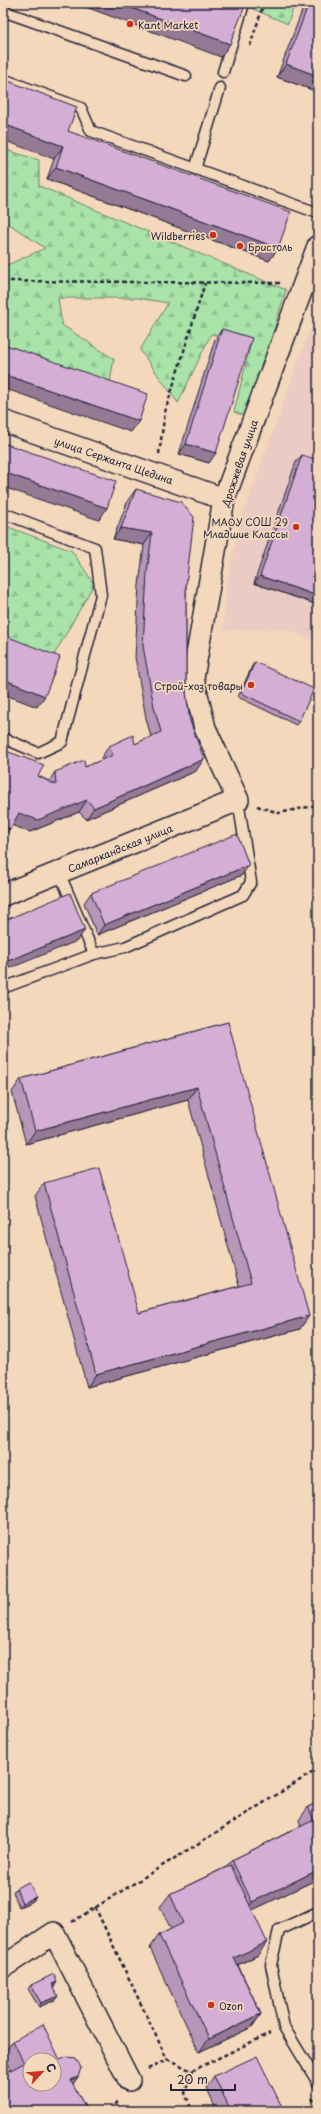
<svg xmlns="http://www.w3.org/2000/svg" width="321" height="2114" font-family="'Playpen Sans',sans-serif">
<style>
.built{fill:#ebcbc3}
.forest{fill:url(#forest-firs);stroke:#668272}
.lines{fill:none;stroke-linecap:round;stroke-linejoin:round}
.service-casing{stroke:#22223b;stroke-width:13}
.minor-casing{stroke:#22223b;stroke-width:24}
.path{stroke:#22223b;stroke-width:2.5;stroke-dasharray:4 3;stroke-linecap:butt}
.service{stroke:#f4d8bb;stroke-width:10}
.minor{stroke:#f4d8bb;stroke-width:21}
.wall{fill:#b796b8;stroke:#22223b}
.shaded-wall{fill:#957a96;stroke:#22223b}
.building{fill:#d5aed6;stroke:#22223b;fill-rule:evenodd}
.poi-dot{fill:#c8321e;stroke:#f4d8bb;stroke-width:1.5}
.labels{text-anchor:middle;dominant-baseline:central;stroke-width:3.5;stroke-linejoin:round;paint-order:stroke}
.poi-label{font-size:10px;fill:#22223b;stroke:#f4d8bb;text-anchor:start}
.street-label{font-size:10px;fill:#22223b;stroke:#f4d8bb}
</style>
<defs>
<pattern id="forest-firs" width="22" height="20" patternUnits="userSpaceOnUse"><rect width="22" height="20" fill="#a9e3a8"/><path d="M5 1l3.5 6h-7zM16 11l3.5 6h-7z" fill="#91c292"/></pattern>
</defs>
<rect width="100%" height="100%" fill="#f4d8bb"/>
<filter id="ink" filterUnits="userSpaceOnUse"><feTurbulence type="fractalNoise" baseFrequency=".025" numOctaves="2"/><feDisplacementMap in="SourceGraphic" scale="8" xChannelSelector="R" yChannelSelector="G"/><feConvolveMatrix kernelMatrix="1 2 1 2 8 2 1 2 1" color-interpolation-filters="sRGB"/></filter>
<g filter="url(#ink)">
<polygon class="built" points="318,307 318,643 285,629 223,630 227,581 240,523"/>
<g class="forest">
<polygon points="239,3 295,3 288,24"/>
<polygon points="3,149 39,160 39,186 286,290 247,417 234,412 251,343 211,334 178,403 140,350 168,303 138,298 58,298 62,325 114,359 110,382 3,344 3,267 45,248 3,220"/>
<polygon points="3,525 72,551 94,584 54,655 3,637"/>
</g>
<g class="lines">
<g class="service-casing">
<g id="service">
<polyline points="3,11 186,76"/>
<polyline points="223,72 243,7 232,3"/>
<polyline points="3,79 81,108 91,131 318,213"/>
<polyline points="195,169 220,88"/>
<polyline points="3,513 95,548 101,595 62,742 38,753 3,738"/>
<polyline points="59,872 94,954 125,947 243,895 251,882 238,800"/>
<polyline points="3,988 94,954"/>
<polyline points="318,1912 279,1930 271,1965 284,2027 318,2083"/>
</g>
</g>
<g class="minor-casing">
<g id="minor">
<polyline points="3,421 224,499"/>
<polyline points="3,895 238,800 205,728 193,678 224,499 318,246"/>
<polyline points="3,1967 54,1933 129,2080"/>
</g>
</g>
<g class="path">
<polyline points="250,46 264,3"/>
<polyline points="3,281 282,283"/>
<polyline points="159,454 165,412 205,283"/>
<polyline points="257,806 279,813 318,805"/>
<polyline points="95,1907 167,2059 192,2071 270,2033"/>
<polyline points="72,1922 318,1769"/>
<polyline points="148,2069 167,2059"/>
<polyline points="192,2071 185,2093 192,2111"/>
<polyline points="312,2098 318,2109"/>
<polyline points="112,2111 119,2099"/>
</g>
<use href="#service" class="service"/>
<use href="#minor" class="minor"/>
</g>
<g class="wall">
<polygon points="305,3 318,3 318,87 315,91 277,77"/>
<polygon points="68,131 278,248 269,261 47,179 54,159"/>
<polygon points="222,329 209,463 179,454 215,339"/>
<polygon points="302,455 318,605 254,583 296,462"/>
<polygon points="136,489 186,585 186,692 196,771 86,819 79,812 30,832 12,825 3,838 3,755 6,751 38,776 49,781 55,772 85,767 102,760 101,758 109,746 135,744 151,737 146,718 135,657 139,585 144,545 113,539 128,500"/>
<polygon points="255,662 299,721 296,725 238,697 252,666"/>
<polygon points="242,875 97,935 84,903 91,893"/>
<polygon points="228,1022 300,1329 87,1387 35,1196 44,1183 139,1313 239,1286 188,1100 26,1144 12,1092 21,1079"/>
<polygon points="318,1802 318,1879 252,1910 258,1955 238,1965 261,2014 252,2027 199,2052 150,1948 159,1935 171,1929 160,1907 170,1894 226,1867 232,1860 301,1826 299,1820 308,1807"/>
<polygon points="16,1888 36,1897 33,1901 19,1907 13,1892"/>
<polygon points="57,1982 54,1987 55,2000 39,2007 28,1989 31,1985"/>
<polygon points="13,2041 60,2060 87,2111 3,2111 11,2069 3,2054"/>
<polygon points="214,2076 284,2111 217,2111 206,2088"/>
</g>
<g class="shaded-wall">
<polygon points="75,3 118,3 230,44 221,57"/>
<polygon points="286,64 318,76 318,87 315,91 277,77"/>
<polygon points="3,124 63,146 54,159 3,140"/>
<polygon points="56,167 278,248 269,261 47,179"/>
<polygon points="3,374 139,421 131,432 3,388"/>
<polygon points="186,444 216,453 209,463 179,454"/>
<polygon points="3,472 107,508 99,520 3,487"/>
<polygon points="121,528 152,533 144,545 113,539"/>
<polygon points="260,576 318,596 318,605 254,583"/>
<polygon points="3,679 45,696 37,707 3,694"/>
<polygon points="204,759 196,771 86,819 94,808"/>
<polygon points="87,800 79,812 30,832 11,825 19,813"/>
<polygon points="3,826 10,829 3,838"/>
<polygon points="249,865 242,875 97,935 104,925"/>
<polygon points="85,930 77,941 3,971 3,963"/>
<polygon points="197,1087 188,1100 26,1144 35,1131"/>
<polygon points="309,1316 300,1329 87,1387 96,1374"/>
<polygon points="318,1870 318,1879 242,1915 252,1902"/>
<polygon points="36,1897 33,1901 19,1907 22,1903"/>
<polygon points="267,1942 258,1955 225,1971 234,1958"/>
<polygon points="57,1982 54,1986 50,1988 52,1984"/>
<polygon points="58,1996 55,2000 39,2007 41,2003"/>
<polygon points="261,2014 252,2027 199,2052 209,2039"/>
<polygon points="78,2077 69,2090 71,2080"/>
</g>
<g class="building">
<polygon points="118,3 231,3 244,8 230,44"/>
<polygon points="309,3 318,3 318,76 286,64"/>
<polygon points="3,79 77,107 68,131 291,212 278,248 56,167 63,146 3,124"/>
<polygon points="222,329 252,338 216,453 186,444"/>
<polygon points="3,344 148,394 139,421 3,374"/>
<polygon points="3,443 116,481 107,508 3,472"/>
<polygon points="302,455 318,460 318,596 260,576"/>
<polygon points="136,489 181,502 194,517 186,585 186,692 190,721 204,759 94,808 87,800 38,820 19,813 10,829 3,826 3,756 6,751 44,765 38,776 56,785 55,772 84,760 85,767 113,755 109,746 133,735 135,744 161,732 154,707 143,646 147,573 152,533 121,528"/>
<polygon points="3,635 60,657 45,696 3,679"/>
<polygon points="255,662 314,689 299,721 241,693"/>
<polygon points="237,834 249,865 104,925 91,893"/>
<polygon points="70,893 85,930 3,963 3,921"/>
<polygon points="228,1022 309,1316 96,1374 44,1183 99,1168 139,1313 251,1283 197,1087 35,1131 21,1079"/>
<polygon points="318,1802 318,1870 252,1902 232,1860 314,1820 308,1807"/>
<polygon points="231,1865 267,1942 234,1958 261,2014 209,2039 159,1935 183,1923 170,1894"/>
<polygon points="29,1882 36,1897 22,1903 16,1888"/>
<polygon points="54,1974 57,1982 52,1984 58,1996 41,2003 31,1985"/>
<path d="M43 2024 60 2060 67 2057 76 2058 81 2068 78 2077 71 2080 87 2111H44V2110L41 2111H12V2110L10 2111H3V2074L24 2063 13 2041ZM30 2060H54V2084H30Z"/>
<polygon points="257,2056 284,2111 231,2111 214,2076"/>
</g>
</g>
<g class="poi-dot">
<circle cx="130" cy="24" r="4"/>
<circle cx="213" cy="235" r="4"/>
<circle cx="240" cy="246" r="4"/>
<circle cx="296" cy="527" r="4"/>
<circle cx="251" cy="685" r="4"/>
<circle cx="211" cy="2005" r="4"/>
</g>
<g class="labels">
<g class="poi-label">
<text x="138" y="24">Kant Market</text>
<text x="205" y="235" text-anchor="end">Wildberries</text>
<text x="248" y="246">Бристоль</text>
<text x="288" y="521" text-anchor="end">МАОУ СОШ 29<tspan x="288" dy="12">Младшие Классы</tspan></text>
<text x="243" y="685" text-anchor="end">Строй-хоз товары</text>
<text x="219" y="2005">Ozon</text>
</g>
<g class="street-label">
<text transform="translate(114 460) rotate(19)">улица Сержанта Щедина</text>
<text transform="translate(239 463) rotate(-71)">Дрожжевая улица</text>
<text transform="translate(120 848) rotate(-22)">Самаркандская улица</text>
</g>
</g>
<rect width="321" height="2114" fill="none" stroke="#f4d8bb" stroke-width="16"/>
<rect x="8" y="8" width="305" height="2098" fill="none" stroke="#22223b" stroke-width="1.5" filter="url(#ink)"/>
<g transform="translate(42 2072) rotate(64)"><circle r="19" fill="#f4d8bb" stroke="#a08f88"/>
<path d="M0-3L7 15L0 10L-7 15Z" fill="#c8321e"/>
<text y="-6" font-size="11" font-weight="bold" text-anchor="middle" fill="#22223b">С</text>
</g>
<path d="M171 2084v6h64v-6" fill="none" stroke="#22223b" stroke-width="2"/>
<text x="177" y="2084" font-size="12" fill="#22223b" stroke="#f4d8bb" stroke-width="3" paint-order="stroke">20 m</text>
</svg>
